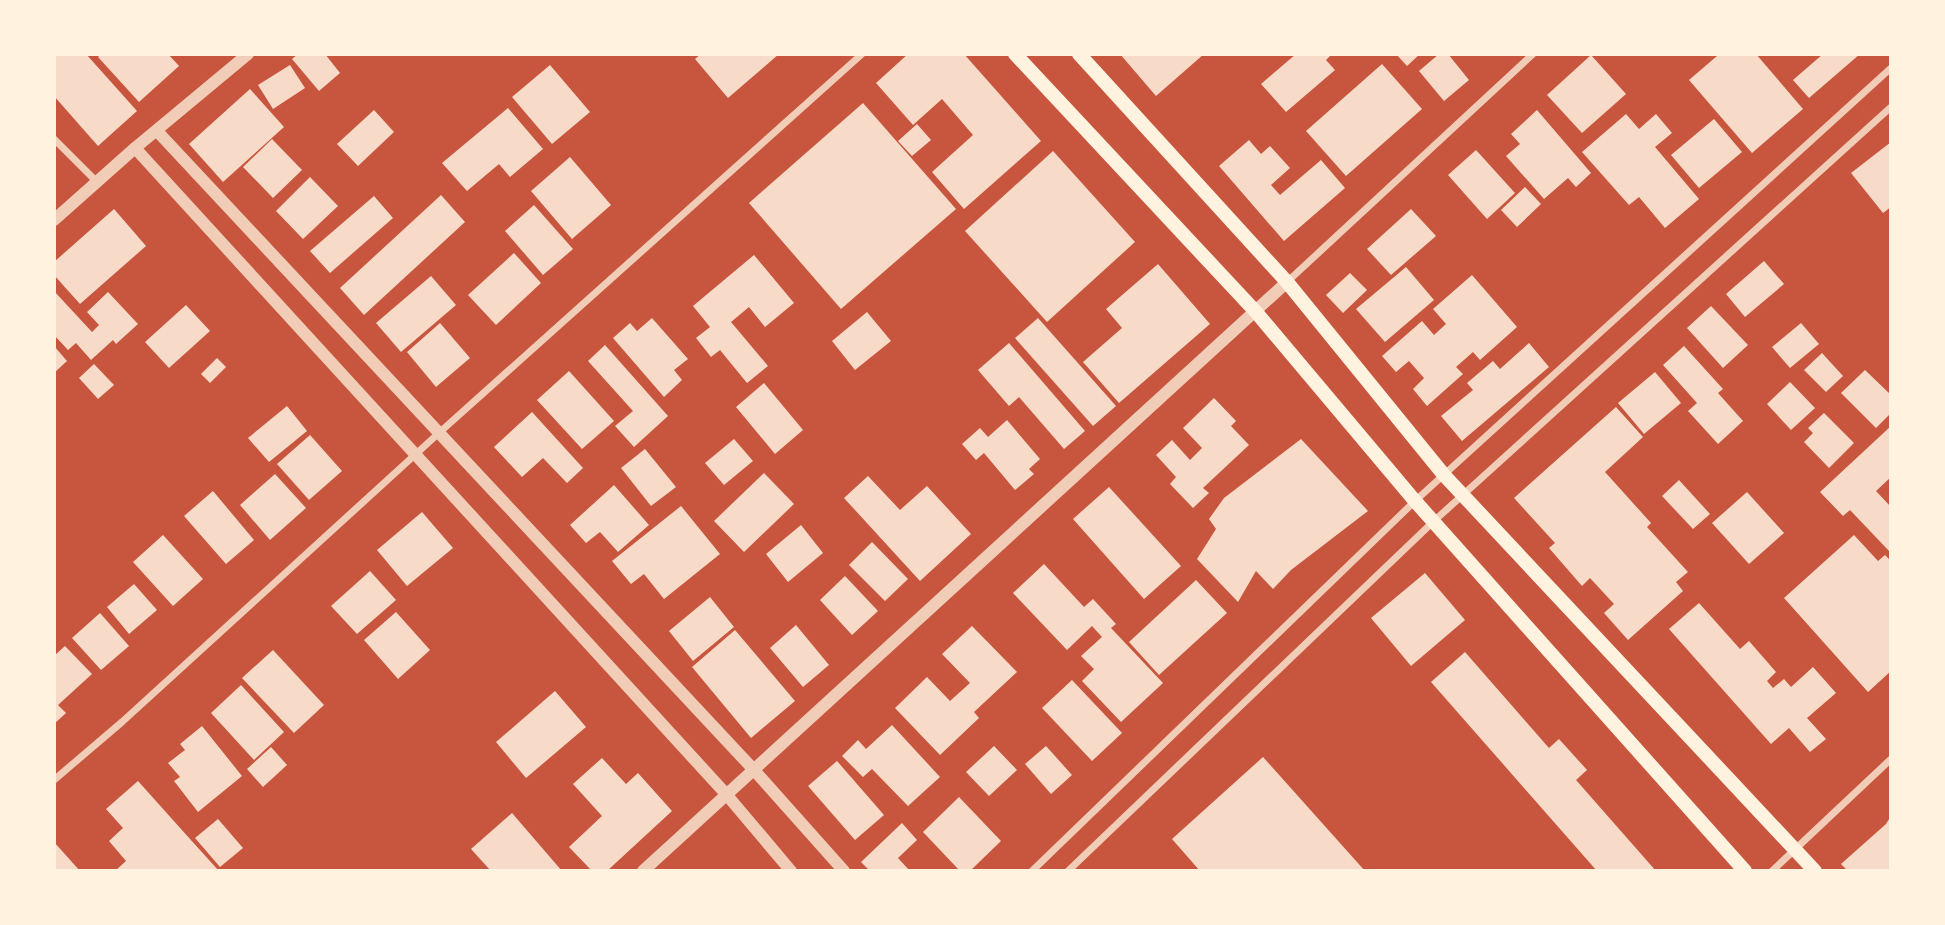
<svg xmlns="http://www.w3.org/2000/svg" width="1945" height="925" font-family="Cabin,sans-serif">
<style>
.building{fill:#f7dbc8}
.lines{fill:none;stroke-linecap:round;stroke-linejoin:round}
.minor{stroke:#f1ccb7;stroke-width:7}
.tertiary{stroke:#f1ccb7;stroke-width:12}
.secondary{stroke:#fff3e0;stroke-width:14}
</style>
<rect width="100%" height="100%" fill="#c8553d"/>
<g class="building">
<polygon points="54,54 86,54 137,111 98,146 54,96"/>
<polygon points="101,54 168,54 179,66 139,102 98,57"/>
<polygon points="298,54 325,54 340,73 319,91 292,59"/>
<polygon points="701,54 779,54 728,98 695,59"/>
<polygon points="908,54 964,54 1041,141 964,209 932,172 973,135 942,99 913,125 876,83"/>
<polygon points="1120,54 1204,54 1156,96"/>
<polygon points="1296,54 1332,54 1326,60 1335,70 1286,112 1261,84"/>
<polygon points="1396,54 1420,54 1407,66"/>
<polygon points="1439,54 1448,54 1469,80 1444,101 1419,71"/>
<polygon points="1715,54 1756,54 1803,109 1752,153 1689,80 1717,56"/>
<polygon points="1823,54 1860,54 1809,98 1793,80"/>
<polygon points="1591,55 1626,94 1582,133 1547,95"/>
<polygon points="1382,64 1422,109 1346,176 1306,131"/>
<polygon points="290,65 305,88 273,109 258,85"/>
<polygon points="550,65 590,112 552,144 512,97"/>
<polygon points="250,89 284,127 223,182 189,144"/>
<polygon points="863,103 956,209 841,309 749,203"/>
<polygon points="508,108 543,149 510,177 499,164 467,191 442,163"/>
<polygon points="374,110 394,132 358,166 337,144"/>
<polygon points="1537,110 1591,173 1576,187 1568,178 1544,199 1506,156 1520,144 1511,134"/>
<polygon points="1626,114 1639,129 1656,114 1672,133 1655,147 1699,199 1665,228 1639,197 1629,205 1582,152"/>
<polygon points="1714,119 1742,152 1699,188 1671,155"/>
<polygon points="917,124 931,140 912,156 898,141"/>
<polygon points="272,139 302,170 273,198 243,167"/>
<polygon points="1249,140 1261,154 1270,146 1290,168 1271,185 1280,195 1321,160 1345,188 1284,241 1219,166"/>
<polygon points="1891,142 1891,207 1883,213 1851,173"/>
<polygon points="1476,150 1515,193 1487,219 1448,175"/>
<polygon points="1053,151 1135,242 1047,322 965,231"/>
<polygon points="570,157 611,205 572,239 531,191"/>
<polygon points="310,177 338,206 303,239 276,211"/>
<polygon points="1525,187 1541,204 1517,227 1501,210"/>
<polygon points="441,195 465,222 364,315 340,288"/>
<polygon points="374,196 393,218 330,273 310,251"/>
<polygon points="534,205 573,249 543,275 505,231"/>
<polygon points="114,209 146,246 80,304 54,275 54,262"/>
<polygon points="1411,209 1436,236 1391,275 1367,249"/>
<polygon points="514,253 541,283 496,325 468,295"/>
<polygon points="754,255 794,303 765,327 749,307 731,322 768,366 747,383 720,350 711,357 696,338 710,327 693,306"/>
<polygon points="1764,261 1784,284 1745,317 1726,294"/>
<polygon points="1158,264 1210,324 1119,403 1083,362 1122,328 1106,309"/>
<polygon points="1406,267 1434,300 1385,342 1356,309"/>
<polygon points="1350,273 1367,290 1343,313 1326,295"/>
<polygon points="1472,275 1517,327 1480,360 1473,352 1456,367 1463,374 1427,406 1413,389 1424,378 1409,361 1396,372 1382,356 1422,321 1434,335 1446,324 1433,309"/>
<polygon points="431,276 456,305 401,352 376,323"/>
<polygon points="54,291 92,332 99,325 87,312 108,292 138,324 116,344 113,340 91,360 76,343 68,350 54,335"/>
<polygon points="186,305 210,331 169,368 145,342"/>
<polygon points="1711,306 1748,345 1723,368 1687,328"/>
<polygon points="867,312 891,341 855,370 832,341"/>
<polygon points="652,318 688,359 674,370 682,380 664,397 613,338 630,323 637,331"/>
<polygon points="1038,318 1116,406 1093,426 1015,338"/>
<polygon points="440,323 470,358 436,387 407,352"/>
<polygon points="1801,323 1819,344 1790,368 1772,347"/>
<polygon points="1009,343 1085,431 1064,449 1019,397 1009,406 978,370"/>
<polygon points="1529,343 1549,367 1462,441 1441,416 1473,390 1467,383 1493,361 1500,369"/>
<polygon points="605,345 668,416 634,447 615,426 633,411 588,361"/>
<polygon points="54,346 67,361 54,373"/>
<polygon points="1684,346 1723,389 1718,393 1743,421 1718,444 1688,411 1697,403 1663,365"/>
<polygon points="1822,353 1843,376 1826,392 1804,370"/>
<polygon points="217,358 226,367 210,383 201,374"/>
<polygon points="94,364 114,385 98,399 79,378"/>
<polygon points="1865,370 1891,395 1891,413 1876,428 1841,393"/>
<polygon points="569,371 614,421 582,449 537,400"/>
<polygon points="1655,372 1681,403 1644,434 1618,403"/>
<polygon points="1790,382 1815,408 1791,430 1767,404"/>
<polygon points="764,383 803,430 775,454 736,407"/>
<polygon points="1214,398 1236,421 1231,426 1249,445 1203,488 1209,493 1193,508 1170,484 1176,477 1156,455 1172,440 1190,460 1202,448 1183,428"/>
<polygon points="287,406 307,431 269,462 248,438"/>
<polygon points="1616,407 1643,437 1605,472 1651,523 1647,527 1688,572 1676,582 1683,591 1628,640 1604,613 1614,604 1590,578 1582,586 1549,548 1555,543 1514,498"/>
<polygon points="532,412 583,468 567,483 543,458 522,477 494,447"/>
<polygon points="1824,413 1854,443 1829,468 1804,442 1813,433 1808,428"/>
<polygon points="1007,420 1040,459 1029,469 1034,474 1015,490 984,453 976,460 962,444 980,428 988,437"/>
<polygon points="1891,426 1891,477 1876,491 1891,507 1891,549 1889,551 1850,510 1843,516 1820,492"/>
<polygon points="310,435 342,471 309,500 277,464"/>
<polygon points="734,439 753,461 724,485 705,463"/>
<polygon points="1301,439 1368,511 1291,570 1273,589 1256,571 1238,602 1197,559 1216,529 1209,519 1224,498"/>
<polygon points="645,449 676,487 651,506 621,468"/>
<polygon points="764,473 794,504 744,552 714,521"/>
<polygon points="275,474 306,508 270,540 240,505"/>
<polygon points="868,476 900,510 927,486 971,534 920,581 844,498"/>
<polygon points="1679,480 1710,514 1693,529 1662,496"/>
<polygon points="614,485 649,525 618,552 600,532 586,543 570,525"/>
<polygon points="1109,487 1181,566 1144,599 1073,519"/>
<polygon points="213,491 254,540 226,564 184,516"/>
<polygon points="1747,492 1784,533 1749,564 1712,523"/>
<polygon points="681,506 720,554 664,599 644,574 631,584 612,561"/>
<polygon points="422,512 453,548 407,586 377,550"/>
<polygon points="801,525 823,553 788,582 766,554"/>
<polygon points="163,535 203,579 173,606 133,562"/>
<polygon points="1854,535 1878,561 1885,555 1891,561 1891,671 1868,692 1784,598"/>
<polygon points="872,542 908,579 885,601 849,565"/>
<polygon points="1044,564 1084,607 1093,599 1116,624 1111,628 1163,683 1121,722 1082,681 1094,669 1081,656 1102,637 1092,626 1067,650 1013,593"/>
<polygon points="370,571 396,600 357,634 331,606"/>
<polygon points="1425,573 1465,620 1411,666 1371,618"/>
<polygon points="845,576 878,611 852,635 820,600"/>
<polygon points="1196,580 1227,613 1159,675 1129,642"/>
<polygon points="134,584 157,610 129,634 107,607"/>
<polygon points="710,597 734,627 693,661 669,631"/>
<polygon points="1699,603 1740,649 1749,641 1776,672 1767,681 1773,688 1784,679 1791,687 1813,667 1836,693 1807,718 1826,739 1810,752 1789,728 1771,744 1669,629"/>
<polygon points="396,612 430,650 398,679 364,640"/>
<polygon points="100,613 129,646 101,670 72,638"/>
<polygon points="796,625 829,665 803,687 770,648"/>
<polygon points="972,626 1017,672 974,712 979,718 940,755 895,708 927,677 950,701 970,683 942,654"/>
<polygon points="735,630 795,701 751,738 692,667"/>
<polygon points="65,646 92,674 58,705 66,713 54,724 54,656"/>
<polygon points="273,650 324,705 294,733 242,678"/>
<polygon points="1465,652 1549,748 1559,739 1587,770 1576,780 1656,871 1597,871 1431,682"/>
<polygon points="1072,680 1122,733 1092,761 1042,708"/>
<polygon points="241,685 284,732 254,760 211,713"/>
<polygon points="555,691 586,727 526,778 496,742"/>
<polygon points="892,725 940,777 908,806 872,769 863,777 842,756 858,740 866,749"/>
<polygon points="202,726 242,776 198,812 174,781 180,777 168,763 185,750 180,744"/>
<polygon points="994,746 1017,770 989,796 966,772"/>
<polygon points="1046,746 1072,775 1051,794 1025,764"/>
<polygon points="271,747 287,765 263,787 247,769"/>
<polygon points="1263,757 1365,871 1200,871 1172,839"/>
<polygon points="602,758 626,784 638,773 672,811 607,871 592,871 569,847 602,816 573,784"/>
<polygon points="837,761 884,815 855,840 808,786"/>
<polygon points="138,781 190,839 219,871 115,871 126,861 109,841 123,828 106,809"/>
<polygon points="959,797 1001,841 970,871 960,871 923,832"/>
<polygon points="512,813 562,871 491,871 471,849"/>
<polygon points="1891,816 1891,871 1848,871 1841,864 1886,824"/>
<polygon points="218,819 243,848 220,867 195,838"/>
<polygon points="902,823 917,840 898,858 910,871 870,871 861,862"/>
<polygon points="54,842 80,871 54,871"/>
</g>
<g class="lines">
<g class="minor">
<polyline points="54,139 97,182"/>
<polyline points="1287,282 1533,54"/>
<polyline points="54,780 122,722 440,432 862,54"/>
<polyline points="1032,871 1415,501 1891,68"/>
<polyline points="1068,871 1434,521 1891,107"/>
<polyline points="1772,871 1891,759"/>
</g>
<g class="tertiary">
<polyline points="157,131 754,770 844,871"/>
<polyline points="135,148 726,794 791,871"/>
<polyline points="54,220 135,148 248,54"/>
<polyline points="643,871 1287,282"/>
</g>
<g class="secondary">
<polyline points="1015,54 1256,312 1415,501 1745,871"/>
<polyline points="1079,54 1287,282 1444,475 1815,871"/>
</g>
</g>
<rect width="1945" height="925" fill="none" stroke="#fff3e0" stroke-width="112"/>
</svg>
